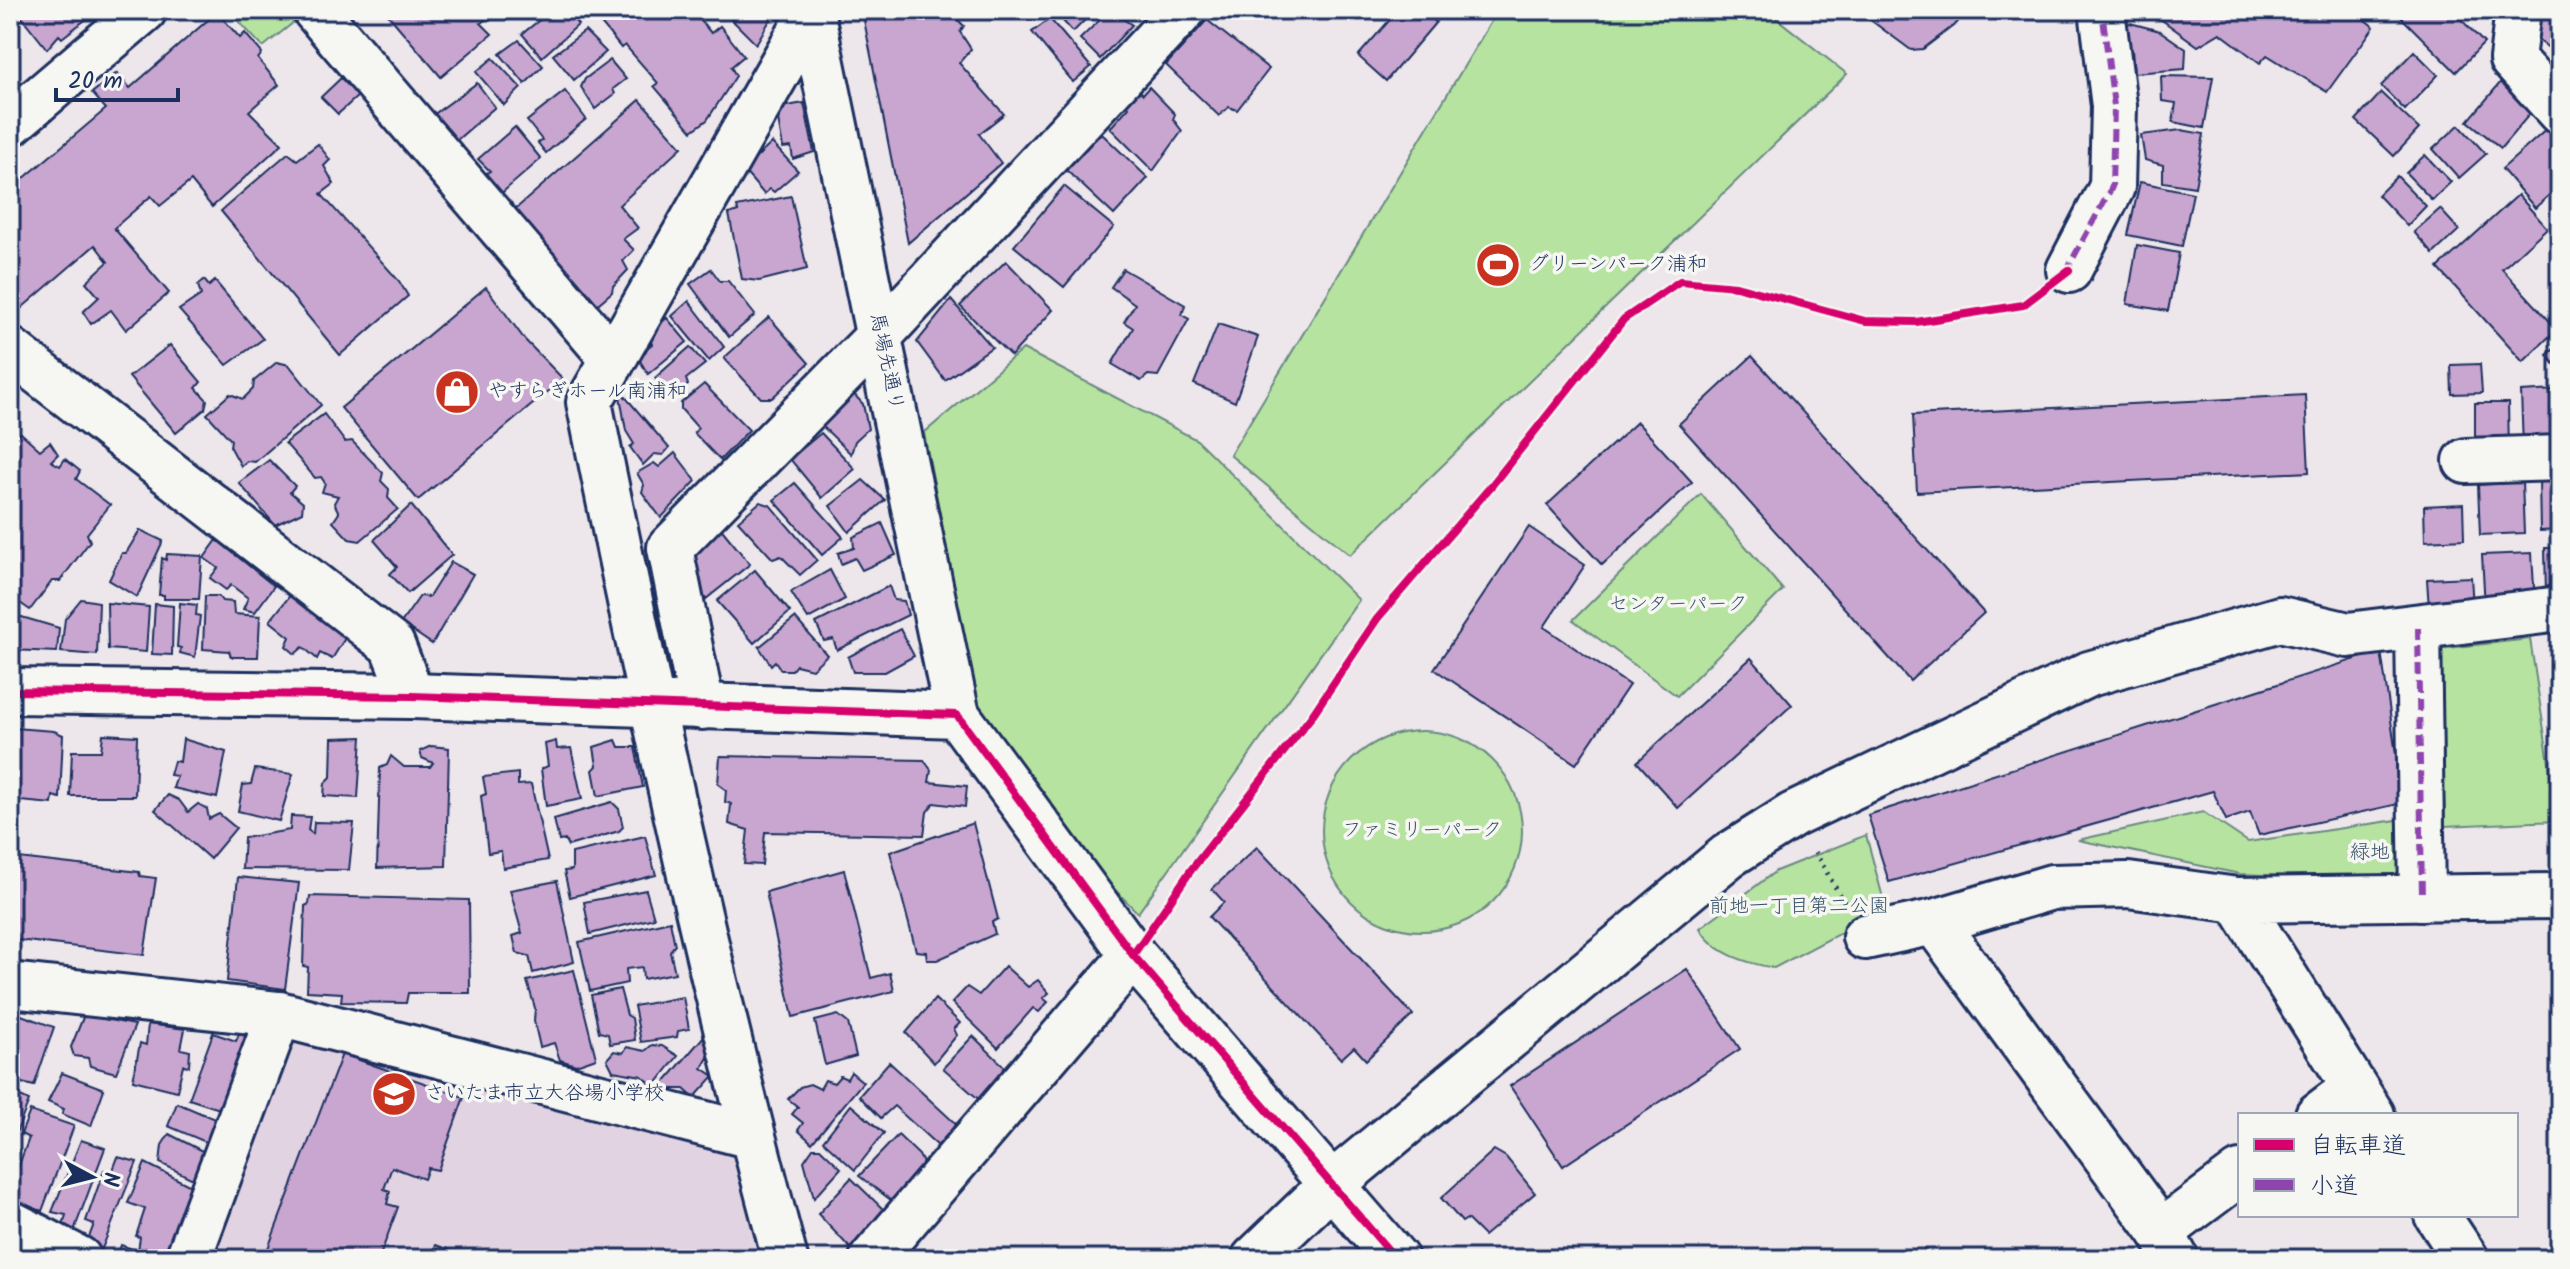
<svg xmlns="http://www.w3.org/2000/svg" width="2570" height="1269" font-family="Kalam,'Klee One',sans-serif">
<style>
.built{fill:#e2d3e3}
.green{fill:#b7e3a1;stroke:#698980;stroke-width:2}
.building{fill:#c9a6d0;stroke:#1b2f5e;stroke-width:2}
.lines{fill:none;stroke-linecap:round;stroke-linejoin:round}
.minor-casing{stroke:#1b2f5e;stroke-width:50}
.path{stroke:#1b2f5e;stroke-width:5;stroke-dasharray:2 6;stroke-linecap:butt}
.minor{stroke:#f6f6f2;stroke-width:44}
.quiet{stroke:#8e44ad;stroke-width:6;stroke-dasharray:12 6;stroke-linecap:butt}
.cycleway-casing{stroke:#f6f6f2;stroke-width:13}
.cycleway{stroke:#d6006c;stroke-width:8}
.labels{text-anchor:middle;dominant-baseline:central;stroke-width:7;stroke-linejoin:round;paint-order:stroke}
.poi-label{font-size:20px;fill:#1b2f5e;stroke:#f6f6f2;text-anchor:start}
.street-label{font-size:20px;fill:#1b2f5e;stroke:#f6f6f2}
.park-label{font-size:20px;fill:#3a536b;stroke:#f6f6f2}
</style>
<rect width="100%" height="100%" fill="#ede6eb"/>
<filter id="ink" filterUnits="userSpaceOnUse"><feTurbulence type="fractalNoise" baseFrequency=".0125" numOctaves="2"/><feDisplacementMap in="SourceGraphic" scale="16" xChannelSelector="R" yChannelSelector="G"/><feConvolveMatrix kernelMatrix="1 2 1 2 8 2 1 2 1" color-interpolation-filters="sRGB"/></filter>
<g filter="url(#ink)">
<polygon class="built" points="299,1035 729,1149 742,1161 765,1259 209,1259 286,1040"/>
<g class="green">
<polygon points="228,10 285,10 294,22 263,47"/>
<polygon points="1498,10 1766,10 1847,74 1350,555 1230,455"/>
<polygon points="1023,349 1197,440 1359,600 1138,913 1024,798 978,705 924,433"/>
<polygon points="1701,494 1783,590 1677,696 1573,620"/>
<polygon points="2530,639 2558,821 2445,826 2439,649"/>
<circle cx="1422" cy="831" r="100"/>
<polygon points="2203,812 2248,842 2397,820 2399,881 2240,874 2078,840"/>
<path d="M1866 835 1886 909 1774 968C1747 963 1714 954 1700 928L1776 871Z"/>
</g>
<g class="building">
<polygon points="16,10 98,10 62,38 59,35 47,49"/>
<polygon points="384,10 498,10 481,23 492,34 441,77"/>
<polygon points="552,10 566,10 578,25 542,57 522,34"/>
<polygon points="590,10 692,10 711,33 720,26 744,56 731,67 736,76 707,120 692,131 654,86 658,83 625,45 621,48"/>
<polygon points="722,10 776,10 756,44"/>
<polygon points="862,10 954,10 953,15 964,26 960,32 971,49 959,63 1004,114 979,134 1001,163 908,243"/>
<polygon points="1053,10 1095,10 1073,32"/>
<polygon points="1110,10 1132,25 1100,59 1080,39"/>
<polygon points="1392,10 1422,10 1436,22 1386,81 1358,56 1395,14"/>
<polygon points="1870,10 1966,10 1957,23 1923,49 1911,50 1865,16"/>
<polygon points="2148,10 2352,10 2374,27 2327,92 2267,55 2260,63 2220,33 2198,46"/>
<polygon points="2394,10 2452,10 2484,43 2456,72"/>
<polygon points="2534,10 2560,10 2557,54 2522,28"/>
<polygon points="217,12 240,38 245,33 262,53 258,59 279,85 249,111 282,144 212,207 191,181 160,206 151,196 114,228 169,293 126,330 111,310 91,324 83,312 99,297 86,282 108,262 95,245 16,313 10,307 10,190 106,109 92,93 117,73 130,88"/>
<polygon points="1050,19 1091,67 1073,82 1032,32"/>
<polygon points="1207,20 1269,69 1237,110 1229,107 1219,116 1166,65"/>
<polygon points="2130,23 2160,31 2186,49 2185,69 2134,73 2132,49 2118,45 2119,26"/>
<polygon points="585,31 606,52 574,80 553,55"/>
<polygon points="519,40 543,66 525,84 500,54"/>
<polygon points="2414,51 2438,75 2405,110 2381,86"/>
<polygon points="493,58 521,88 504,105 476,72"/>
<polygon points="610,60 626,79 613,89 615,94 595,109 581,87 585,79"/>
<polygon points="2161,76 2213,77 2204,128 2173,122 2176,103 2162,101"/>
<polygon points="2506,76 2539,103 2501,148 2468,121"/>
<polygon points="341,78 358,96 338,114 321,97"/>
<polygon points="477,83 495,107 451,145 429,118"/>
<polygon points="1149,87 1175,114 1173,119 1182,131 1153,171 1110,128 1129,107 1126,103 1138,89 1143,94"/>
<polygon points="565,91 586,119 546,153 538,143 542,140 527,121"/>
<polygon points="2381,93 2419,129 2394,156 2356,120"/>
<polygon points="640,100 682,147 619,205 638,228 623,239 634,250 623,261 628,270 613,286 612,292 592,309 512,212"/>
<polygon points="804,103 814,152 793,159 791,147 783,148 776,108"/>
<polygon points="2459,125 2486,154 2459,178 2433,149"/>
<polygon points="515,127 541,159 497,197 481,176 490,171 478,159"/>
<polygon points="2549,127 2560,140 2560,185 2535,208 2502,169"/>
<polygon points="2181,130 2204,134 2195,187 2163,182 2163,165 2145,160 2141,135"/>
<polygon points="1101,133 1148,178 1114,215 1066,170"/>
<polygon points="772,143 798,171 774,192 770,189 764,194 743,170"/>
<polygon points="318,144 330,160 324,166 334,184 321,194 399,281 408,296 340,355 221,211 288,153 297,160"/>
<polygon points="2425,155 2451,182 2432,200 2406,173"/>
<polygon points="2397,176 2426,206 2407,226 2378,195"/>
<polygon points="2140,182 2193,193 2182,246 2128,235"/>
<polygon points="1064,186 1114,227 1064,287 1014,246"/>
<polygon points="2518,195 2547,228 2502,269 2557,329 2523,362 2438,268"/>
<polygon points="791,196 807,269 759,281 742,279 729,214 738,211 737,207"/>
<polygon points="2440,209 2459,230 2433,254 2414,232"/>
<polygon points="2137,245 2179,253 2168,311 2127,304"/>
<polygon points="1006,261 1053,310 1011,356 960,306"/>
<polygon points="711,269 720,281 728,281 755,315 729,337 690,284"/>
<polygon points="1123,269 1185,305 1182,315 1189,319 1158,376 1148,375 1141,381 1112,364 1133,328 1124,322 1135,304 1111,287"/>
<polygon points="204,280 209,286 215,281 263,339 227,365 179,310 201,295 198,285"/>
<polygon points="486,287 525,340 563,379 418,500 341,408"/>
<polygon points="951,300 992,347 945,380 917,342"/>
<polygon points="689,301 724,347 709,361 672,316"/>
<polygon points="769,317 809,363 772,398 761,398 724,358"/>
<polygon points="667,318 687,342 648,374 637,356 652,344 647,334"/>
<polygon points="1218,324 1258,337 1235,402 1194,384"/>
<polygon points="2560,344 2560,371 2547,355"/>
<polygon points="170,345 201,382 196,388 207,400 205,409 176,433 129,377"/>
<polygon points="690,347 705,364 686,379 688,385 670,399 655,378"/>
<polygon points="1752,356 1984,613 1910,681 1679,424"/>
<polygon points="277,362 289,365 321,405 255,462 247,461 241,466 230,446 231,440 207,414 230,394 243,399 253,389 254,381"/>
<polygon points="2480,364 2482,393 2452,394 2451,365"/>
<polygon points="704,384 749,430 720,460 694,433 698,428 681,409 681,403"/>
<polygon points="849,389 863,404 868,429 855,441 851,454 814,418"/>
<polygon points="2557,390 2559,446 2523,447 2521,392"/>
<polygon points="623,394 669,448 663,455 654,454 643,465 630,447 634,444 626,431 620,396"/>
<polygon points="2305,395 2309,472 1917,492 1913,415"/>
<polygon points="2475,403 2508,403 2509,450 2475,450"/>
<polygon points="324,414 345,442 352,441 383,473 381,481 389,489 388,498 398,509 360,541 349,539 333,522 339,513 334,503 338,496 322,492 325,483 321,477 315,478 285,443"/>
<polygon points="1637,422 1692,482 1602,565 1547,505"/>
<polygon points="21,433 40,450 50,442 58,454 51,461 60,466 65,459 80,471 76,479 110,505 87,534 90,541 60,581 52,581 30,610 10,596 10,437"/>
<polygon points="821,433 855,469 822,498 790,459"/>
<polygon points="675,453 696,481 661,518 642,492 644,485 637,473 654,463 659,467"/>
<polygon points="269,460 295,486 290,492 303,503 302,512 275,525 239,483"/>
<polygon points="2539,478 2560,478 2560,530 2540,531"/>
<polygon points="863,480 885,500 849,532 830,506"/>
<polygon points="2522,482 2524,533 2480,535 2478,485"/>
<polygon points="795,483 843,537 822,555 774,500"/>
<polygon points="760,502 770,505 817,560 800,575 781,556 773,559 738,521"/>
<polygon points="2463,504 2464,539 2425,541 2424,506"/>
<polygon points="411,505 452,555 408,593 390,574 397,567 374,540"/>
<polygon points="882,523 896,555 862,570 855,558 841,564 838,553 854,548 853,537"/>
<polygon points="719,526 750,564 706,599 684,571 681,560"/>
<polygon points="1529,527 1585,565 1544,627 1629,685 1576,764 1434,669"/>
<polygon points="140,530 163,541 137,597 109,580 122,553 126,553"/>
<polygon points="217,540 274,586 255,612 243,609 248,598 231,585 226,590 210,578 218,568 204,558"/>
<polygon points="2545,548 2560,548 2560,594 2546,594"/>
<polygon points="2532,553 2535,605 2485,607 2482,555"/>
<polygon points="167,554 202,556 199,599 164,599 164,595 159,595 162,558 166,560"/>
<polygon points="451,562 473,574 432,644 401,623 420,596 429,597"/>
<polygon points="755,570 790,612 754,643 717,601"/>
<polygon points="830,570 845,599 808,619 791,592"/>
<polygon points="2471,577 2473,606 2429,609 2427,579"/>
<polygon points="889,586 894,600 904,601 908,615 837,650 833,639 824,641 816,623"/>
<polygon points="292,593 347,635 332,659 320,653 317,659 303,647 295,654 286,646 290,637 270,621"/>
<polygon points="205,596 218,596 222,601 233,602 234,614 260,616 258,657 231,657 229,651 203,649"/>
<polygon points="81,599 99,602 97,655 61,652 65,619"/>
<polygon points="107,603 149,607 146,652 108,649"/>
<polygon points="180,603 197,605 196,615 200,616 195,657 180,653 181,648 177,647"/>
<polygon points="155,604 173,606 172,655 152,654"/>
<polygon points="15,615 59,628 57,652 11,650"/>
<polygon points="795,618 827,655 812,669 796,665 792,670 781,670 775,661 771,665 759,647"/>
<polygon points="900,629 914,656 885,672 853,672 848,657"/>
<polygon points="2381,651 2403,803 2259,835 2250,812 2226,820 2213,791 1889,882 1868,815"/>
<polygon points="1751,658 1792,705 1678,808 1637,762"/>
<polygon points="14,728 54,731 63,735 60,798 53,796 52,804 10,800"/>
<polygon points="103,734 137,736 135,796 70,796 72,751 101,751"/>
<polygon points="362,737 358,798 324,796 325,783 331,777 332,738"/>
<polygon points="183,739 226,752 217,798 173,788 177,776 170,775 174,761 180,762"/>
<polygon points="616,740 619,747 635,747 643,787 598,796 593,770 597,766 594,747"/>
<polygon points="556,741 557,749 571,748 582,799 546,806 541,769 548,766 545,744"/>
<polygon points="431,746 449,748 446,866 377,868 380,768 387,765 391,756 404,767 430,767 433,763 422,758 420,751"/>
<polygon points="720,756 924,760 931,770 929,782 967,786 965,807 934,803 927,812 924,835 765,832 762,865 744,864 748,830 729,824 731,804 725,802 726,790 718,784"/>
<polygon points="255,769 293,774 279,821 238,811 243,785 251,784"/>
<polygon points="518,773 518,785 531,784 548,860 503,868 501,851 488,853 481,796 486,794 483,777"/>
<polygon points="168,795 179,800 188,812 198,804 207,809 209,819 219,814 236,828 210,859 155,810"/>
<polygon points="612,802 619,809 623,827 619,831 568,846 565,840 559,841 554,819"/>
<polygon points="291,816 310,817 308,830 313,834 314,822 354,823 349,870 242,869 244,838 290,830"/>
<polygon points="973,823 998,919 992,922 995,934 937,960 927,960 926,952 916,951 890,852"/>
<polygon points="645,836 656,875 570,897 564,871 572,870 572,853"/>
<polygon points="1257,847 1413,1015 1366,1060 1354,1047 1341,1059 1209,917 1224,902 1212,889"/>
<polygon points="10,857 139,872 140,876 156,878 144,955 10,939"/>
<polygon points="844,870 871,978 890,973 894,991 793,1017 766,892"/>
<polygon points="238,877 299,883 285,989 227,981"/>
<polygon points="557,881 574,962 533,973 529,956 517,953 513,936 522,933 510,890"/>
<polygon points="646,890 654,918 590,934 584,902"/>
<polygon points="310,896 469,900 470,993 408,993 406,1003 341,1002 342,993 307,991 308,967 303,966 305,906 309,904"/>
<polygon points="670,921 675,945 670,951 675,973 643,979 642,967 626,969 627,983 590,991 579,942"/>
<polygon points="1005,966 1028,987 1038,980 1049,993 1043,998 1048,1002 1039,1012 1033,1008 998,1048 952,1003 967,987 979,995"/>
<polygon points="1687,969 1740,1049 1563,1166 1510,1086"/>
<polygon points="574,970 596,1058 576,1065 560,1060 554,1043 540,1047 534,1021 535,1008 527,981"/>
<polygon points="620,989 627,1015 632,1018 635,1040 610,1044 608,1034 599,1032 591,995"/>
<polygon points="683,997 689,1029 678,1031 677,1037 641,1042 634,1006"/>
<polygon points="935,999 960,1023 954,1029 957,1035 934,1063 906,1033"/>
<polygon points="13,1012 54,1027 34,1086 10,1080"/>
<polygon points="84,1015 135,1025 116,1073 90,1066 88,1058 74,1056 71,1047"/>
<polygon points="838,1015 848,1023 856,1056 825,1065 815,1021"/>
<polygon points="148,1024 185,1029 181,1049 190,1051 189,1066 183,1065 177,1091 133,1080 140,1043 146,1045"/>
<polygon points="213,1033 236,1041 239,1034 257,1040 229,1112 189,1099"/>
<polygon points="704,1036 710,1054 702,1068 714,1076 694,1098 684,1089 663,1089 664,1083"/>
<polygon points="973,1036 1013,1075 984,1104 943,1068"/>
<polygon points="652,1045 662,1046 678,1056 654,1086 642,1076 613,1071 607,1059 614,1051 623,1053 627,1047 645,1051"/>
<polygon points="342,1054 464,1097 438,1170 428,1168 424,1179 392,1167 384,1189 390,1191 387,1204 398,1207 380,1256 386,1259 264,1259"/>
<polygon points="889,1062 956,1124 938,1146 894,1106 881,1118 859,1096"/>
<polygon points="851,1072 863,1082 812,1143 798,1130 803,1123 792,1114 798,1107 788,1099 800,1087 810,1084 820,1089 825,1080 834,1083 840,1076 847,1079"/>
<polygon points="62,1073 104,1089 91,1126 62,1114 64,1109 48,1102"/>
<polygon points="10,1092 29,1101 10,1148"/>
<polygon points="177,1103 217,1120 208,1143 168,1126"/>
<polygon points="851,1105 884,1133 855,1170 823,1141"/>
<polygon points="30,1111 74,1126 42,1211 10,1199 10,1189 29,1138 21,1134"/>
<polygon points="169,1134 210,1155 197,1181 160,1163 162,1145"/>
<polygon points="898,1135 919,1155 926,1169 896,1204 859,1176"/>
<polygon points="81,1140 105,1148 72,1236 61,1232 66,1215 52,1212"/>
<polygon points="813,1148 820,1148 841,1168 814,1198 804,1161"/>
<polygon points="1494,1150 1506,1157 1535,1193 1484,1236 1467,1219 1462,1222 1441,1198"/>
<polygon points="118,1157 137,1162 101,1251 92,1248 88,1240 94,1224 86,1221 104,1170 113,1170"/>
<polygon points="145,1163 199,1190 174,1259 116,1259 121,1245 138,1251 140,1237 136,1236 145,1209 128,1203"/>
<polygon points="851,1178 887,1213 851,1249 818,1214"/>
<polygon points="436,1245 472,1259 430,1259"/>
</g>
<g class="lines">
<g class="minor-casing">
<g id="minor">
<polyline points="315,10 613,359"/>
<polyline points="811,10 957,715"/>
<polyline points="2518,10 2512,59 2560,112"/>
<polyline points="10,124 144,10"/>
<polyline points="2069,270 2112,187 2114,106 2102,10"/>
<polyline points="10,350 392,645 412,696"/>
<polyline points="2466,461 2560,458"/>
<polyline points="2418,628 2422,898"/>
<polyline points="10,691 412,696 957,715 1133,955 1396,1259"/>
<polyline points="702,707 670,548 881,334 1183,10"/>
<polyline points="1934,922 2161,1232 2176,1259"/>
<polyline points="1865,937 1934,922 2052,887 2128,885 2237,900"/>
<polyline points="10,985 279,1014 752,1136"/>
<polyline points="2318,1115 2354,1088"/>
<polyline points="2372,1115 2237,900 2560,896"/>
<polyline points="2437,1215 2466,1259"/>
<polyline points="10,1223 79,1259"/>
<polyline points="2161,1232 2240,1173"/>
<polyline points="188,1259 279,1014"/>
<path d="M785 1259C709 976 647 689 589 402L813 10"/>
<polyline points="872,1259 1133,955"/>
<polyline points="1254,1259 1330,1186 1728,856 1793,815 2089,674 2280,619 2348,635 2560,609"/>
</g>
</g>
<polyline class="path" points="1815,852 1844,902"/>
<use href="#minor" class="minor"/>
<g class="quiet">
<polyline points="2065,273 2112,187 2114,106 2102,10"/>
<polyline points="2418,628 2422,898"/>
</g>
<g class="cycleway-casing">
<g id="cycleway">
<polyline points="10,691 412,696 957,715 1133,955 1396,1259"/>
<polyline points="1133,955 1191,870 1311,717 1377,619 1492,485 1624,319 1680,281 1736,286 1865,321 1916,322 2023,305 2069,270"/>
</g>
</g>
<use href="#cycleway" class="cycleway"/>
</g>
</g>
<defs>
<g id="stadium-disc" transform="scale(2.3)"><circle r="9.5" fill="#c8321e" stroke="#f6f6f2"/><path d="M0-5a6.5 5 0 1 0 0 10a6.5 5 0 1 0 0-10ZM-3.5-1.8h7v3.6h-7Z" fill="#fff"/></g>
<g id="shop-disc" transform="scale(2.3)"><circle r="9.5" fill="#c8321e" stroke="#f6f6f2"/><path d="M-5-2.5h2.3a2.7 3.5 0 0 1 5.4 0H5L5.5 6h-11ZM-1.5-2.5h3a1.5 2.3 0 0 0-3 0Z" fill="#fff"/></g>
<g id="school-disc" transform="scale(2.3)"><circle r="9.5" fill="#c8321e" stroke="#f6f6f2"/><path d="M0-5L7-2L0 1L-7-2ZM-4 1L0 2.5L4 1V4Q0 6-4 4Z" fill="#fff"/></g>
</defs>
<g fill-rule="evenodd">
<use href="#stadium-disc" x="1498" y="265"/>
<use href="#shop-disc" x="457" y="392"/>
<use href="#school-disc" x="394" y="1094"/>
</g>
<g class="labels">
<g class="poi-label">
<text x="1529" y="265">グリーンパーク浦和</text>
<text x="488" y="392">やすらぎホール南浦和</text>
<text x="425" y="1094">さいたま市立大谷場小学校</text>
</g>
<g class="street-label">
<text transform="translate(886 362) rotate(78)">馬場先通り</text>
</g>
<g class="park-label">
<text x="1678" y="605">センターパーク</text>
<text x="1422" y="831">ファミリーパーク</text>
<text x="2370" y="853">緑地</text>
<text x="1799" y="907">前地一丁目第二公園</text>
</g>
</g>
<rect width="2570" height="1269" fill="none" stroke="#f6f6f2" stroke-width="40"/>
<rect x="20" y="20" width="2530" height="1229" fill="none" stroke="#1b2f5e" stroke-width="3" filter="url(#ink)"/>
<rect x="2238" y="1113" width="280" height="104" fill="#f6f6f2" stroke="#9ea6b7" stroke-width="2"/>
<rect x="2254" y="1139" width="40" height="12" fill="#d6006c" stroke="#9ea6b7" stroke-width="2"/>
<text x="2310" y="1153" font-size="24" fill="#1b2f5e">自転車道</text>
<rect x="2254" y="1179" width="40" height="12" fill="#8e44ad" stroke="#9ea6b7" stroke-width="2"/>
<text x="2310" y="1193" font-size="24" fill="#1b2f5e">小道</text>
<g transform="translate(92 1177) rotate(97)" stroke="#f6f6f2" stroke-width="6" paint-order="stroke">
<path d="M0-6L14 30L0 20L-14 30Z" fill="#1b2f5e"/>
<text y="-12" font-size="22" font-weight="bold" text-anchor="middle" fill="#1b2f5e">N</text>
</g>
<path d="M56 88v12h122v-12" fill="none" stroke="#1b2f5e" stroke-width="4"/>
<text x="68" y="88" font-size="24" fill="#1b2f5e" stroke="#f6f6f2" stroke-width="6" paint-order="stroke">20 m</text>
</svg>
